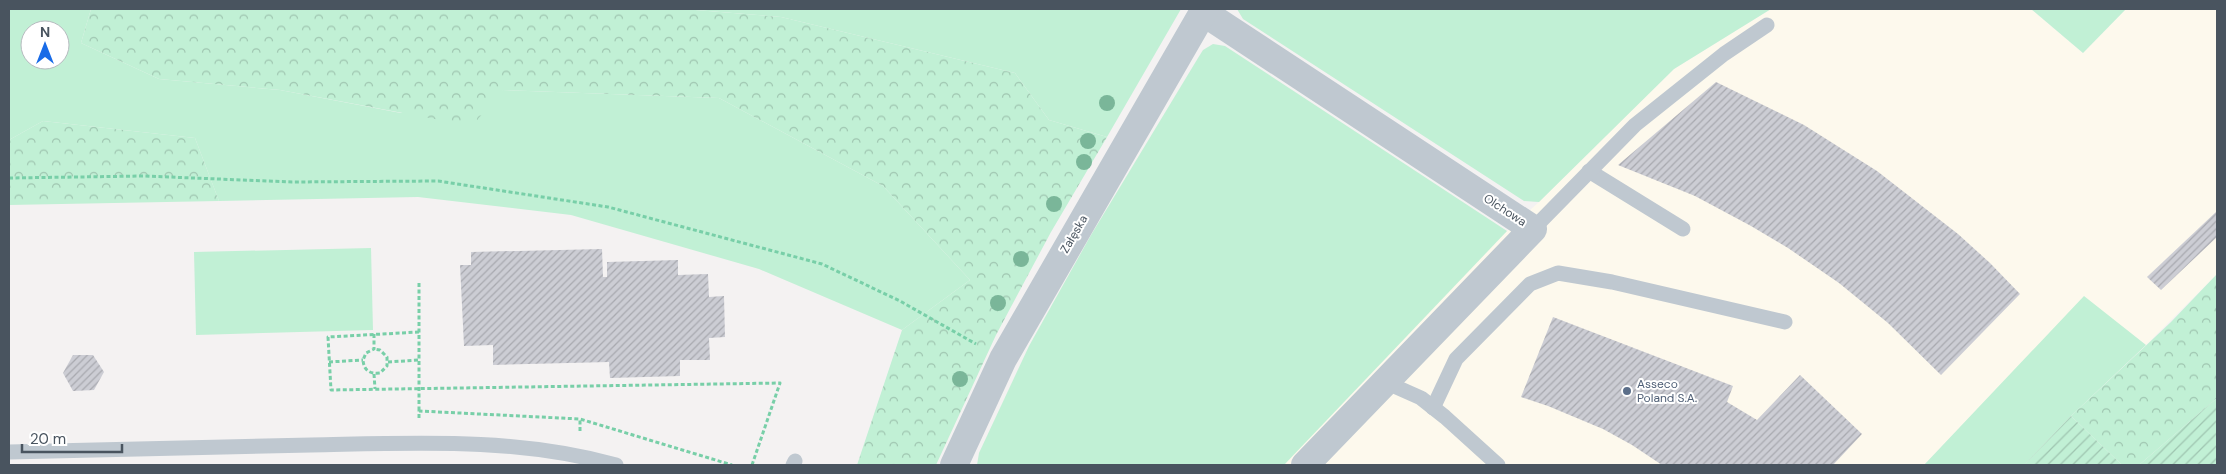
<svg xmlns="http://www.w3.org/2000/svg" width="2226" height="474" font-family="'DM Sans',sans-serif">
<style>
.commercial{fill:#fdf9ed}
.grass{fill:#c1f0d5;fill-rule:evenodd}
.forest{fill:url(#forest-crowns)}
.garden{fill:url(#garden-furrows)}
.building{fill:url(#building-hatch)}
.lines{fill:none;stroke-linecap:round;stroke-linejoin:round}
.path{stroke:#78cfa8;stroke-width:3;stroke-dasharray:4 2.5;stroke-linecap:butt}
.lane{stroke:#bfc8d0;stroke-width:15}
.street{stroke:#bfc8d0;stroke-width:28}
.tree{fill:#7ab699}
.service-dot{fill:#5c6f8a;stroke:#fff;stroke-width:2}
.labels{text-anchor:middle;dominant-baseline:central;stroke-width:4;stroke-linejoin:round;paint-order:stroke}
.street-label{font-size:12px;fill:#49545f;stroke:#fff}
.service-label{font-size:12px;fill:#4e5e75;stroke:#fff;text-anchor:start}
</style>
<defs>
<pattern id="forest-crowns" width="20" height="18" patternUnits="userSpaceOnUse" patternTransform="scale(1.25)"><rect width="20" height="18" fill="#c1f0d5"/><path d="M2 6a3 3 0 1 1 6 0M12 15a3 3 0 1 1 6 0" fill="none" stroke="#9fc5b0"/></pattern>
<pattern id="garden-furrows" width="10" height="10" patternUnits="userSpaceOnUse" patternTransform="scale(1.25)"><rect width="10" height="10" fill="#c1f0d5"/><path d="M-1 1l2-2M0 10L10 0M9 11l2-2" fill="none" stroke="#9fc5b0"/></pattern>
<pattern id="building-hatch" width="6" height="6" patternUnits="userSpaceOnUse" patternTransform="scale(1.25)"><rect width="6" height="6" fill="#cccdd4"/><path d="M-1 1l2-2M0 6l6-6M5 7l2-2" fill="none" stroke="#a8a9af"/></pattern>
</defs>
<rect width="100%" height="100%" fill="#f4f2f2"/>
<polygon class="commercial" points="1771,9 2031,9 2083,53 2126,9 2217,9 2217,274 2146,345 2084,297 1924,465 1284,465 1507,231 1539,202 1674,69"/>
<g class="grass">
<path d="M9 9H91L81 43 159 79 280 90 401 113 503 90 719 98 883 186 970 280 902 330 759 269 571 215 418 197 219 201 195 138 43 121 9 140ZM30 30H60V60H30Z"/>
<polygon points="683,9 1181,9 1107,137 1049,120 1015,73 781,17"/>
<polygon points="1237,9 1771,9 1674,69 1539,202 1524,201 1243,19"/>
<polygon points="2031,9 2126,9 2083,53"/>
<polygon points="1213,44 1225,46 1507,231 1284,465 977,465 979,453 1029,346 1091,235 1198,58 1203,50"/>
<polygon points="371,248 373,330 196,335 194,252"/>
<polygon points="2084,296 2146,345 2071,416 2024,465 1924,465"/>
</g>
<g class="forest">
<polygon points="91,9 683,9 781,17 1015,73 1049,120 1107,137 1051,232 996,335 936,465 857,465 902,330 970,280 883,186 719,98 503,90 472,126 280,90 159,79 81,43"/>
<polygon points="43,121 195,138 219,201 9,205 9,140"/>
<polygon points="2217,274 2217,398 2139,465 2122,465 2071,416 2171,322"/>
</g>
<g class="garden">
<polygon points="2217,398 2217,465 2139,465"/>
<polygon points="2071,416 2122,465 2024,465"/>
</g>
<g class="building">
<polygon points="1716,82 1804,125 1877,171 1958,234 1990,263 2020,294 1941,375 1888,323 1839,283 1788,248 1751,226 1695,196 1618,165"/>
<polygon points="2217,211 2217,237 2161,290 2147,277"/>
<polygon points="602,249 603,277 607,277 607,262 678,260 678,275 708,274 709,297 724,296 725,337 709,338 710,360 680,360 680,376 610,378 609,362 493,365 493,345 464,346 460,265 471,265 471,252"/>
<polygon points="1553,317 1733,386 1727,402 1757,420 1800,375 1862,434 1833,465 1662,465 1632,445 1603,429 1548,406 1521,397"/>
<polygon points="73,355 93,355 104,372 94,390 73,391 63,373"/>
</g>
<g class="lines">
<g class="path">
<polyline points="9,178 144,176 292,182 438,181 608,207 822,264 900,301 976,344"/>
<polyline points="419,283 419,411"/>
<polyline points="419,332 328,337 331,390 780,383 752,465"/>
<path d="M374 334V349L366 353 363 360C364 371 370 374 380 373L387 366V357L380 350 374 349"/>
<polyline points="329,362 363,360"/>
<polyline points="388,362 419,360"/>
<polyline points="374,374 375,389"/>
<polyline points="419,418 419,411 580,419 732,465"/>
<polyline points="580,431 580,419"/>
</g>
<g class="lane">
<polyline points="1589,171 1683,229"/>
<polyline points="1533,229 1635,125 1724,54 1767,25"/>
<polyline points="1385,382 1421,398 1445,417 1498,465"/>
<polyline points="1433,408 1456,359 1530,284 1558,273 1612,282 1785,322"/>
<path d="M9 452C110 449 211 447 311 445 414 443 516 437 616 465"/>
<polyline points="793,465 795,461"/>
</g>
<g class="street">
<polyline points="1203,12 1533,229 1305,465"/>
<polyline points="954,465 1003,359 1205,9"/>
</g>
</g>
<g class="tree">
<circle cx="1107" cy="103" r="8"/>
<circle cx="1088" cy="141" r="8"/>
<circle cx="1084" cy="162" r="8"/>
<circle cx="1054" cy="204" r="8"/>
<circle cx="1021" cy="259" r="8"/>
<circle cx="998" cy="303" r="8"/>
<circle cx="960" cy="379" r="8"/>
</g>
<circle class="service-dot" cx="1627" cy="391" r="5"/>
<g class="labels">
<g class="street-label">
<text transform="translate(1505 210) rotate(33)">Olchowa</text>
<text transform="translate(1074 234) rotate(-60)">Załęska</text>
</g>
<g class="service-label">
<text x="1637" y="384">Asseco<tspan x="1637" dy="14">Poland S.A.</tspan></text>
</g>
</g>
<rect width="2226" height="474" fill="none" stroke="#49545f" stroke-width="20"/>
<g transform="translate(45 45)"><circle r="24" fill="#ffffff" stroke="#b6bbbf"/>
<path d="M0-4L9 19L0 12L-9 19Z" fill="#186be7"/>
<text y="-8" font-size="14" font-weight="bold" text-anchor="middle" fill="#49545f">N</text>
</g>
<path d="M22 444v8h100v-8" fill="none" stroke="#49545f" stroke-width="2.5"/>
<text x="30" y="444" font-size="15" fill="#49545f" stroke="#ffffff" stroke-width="4" paint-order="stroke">20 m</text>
</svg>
